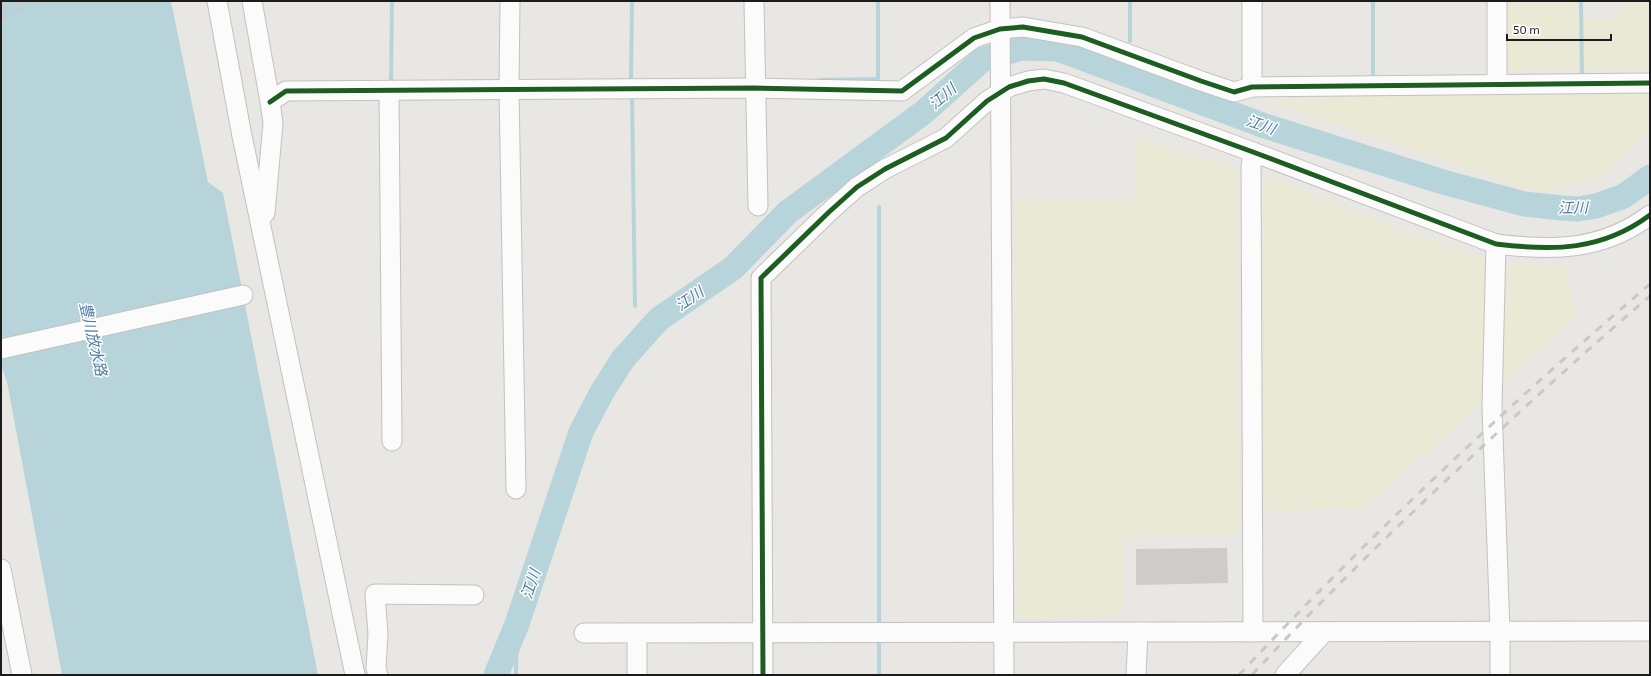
<svg xmlns="http://www.w3.org/2000/svg" width="1651" height="676" font-family="'Exo 2','Noto Sans JP',sans-serif">
<style>
.farmland{fill:#e9e9d6}
.water{fill:#b7d4db}
.lines{fill:none;stroke-linecap:round;stroke-linejoin:round}
.stream{stroke:#b7d4db;stroke-width:4}
.river{stroke:#b7d4db;stroke-width:25}
.building{fill:#cecbc8}
.minor-casing{stroke:#c2c1bf;stroke-width:21}
.minor{stroke:#fcfbfb;stroke-width:19}
.rail{stroke:#c9c8c8;stroke-width:3;stroke-dasharray:8 8;stroke-linecap:butt}
.cycleway-casing{stroke:#fff;stroke-width:8}
.cycleway{stroke:#1b5e20;stroke-width:5}
.labels{text-anchor:middle;dominant-baseline:central;stroke-width:3;stroke-linejoin:round;paint-order:stroke}
.water-label{font-size:15px;font-style:italic;fill:#4d79a5;stroke:#fff}
</style>
<rect width="100%" height="100%" fill="#e9e7e3"/>
<g class="farmland">
<polygon points="1507,1 1576,1 1576,18 1618,20 1619,1 1650,1 1650,68 1508,71"/>
<polygon points="1650,92 1650,128 1624,155 1605,173 1584,182 1550,191 1527,189 1262,98"/>
<polygon points="1137,138 1238,168 1239,534 1125,538 1122,617 1017,618 1014,197 1136,201"/>
<polygon points="1263,174 1390,226 1470,253 1508,264 1567,265 1575,318 1365,509 1260,511"/>
</g>
<polygon class="water" points="1,1 171,1 208,182 223,193 318,675 62,675 7,382 1,365"/>
<g class="lines">
<g class="stream">
<polyline points="1130,1 1130,41"/>
<polyline points="1581,1 1582,76"/>
<polyline points="1373,76 1373,1"/>
<polyline points="819,80 878,79 878,1"/>
<polyline points="631,81 632,1"/>
<polyline points="391,82 392,1"/>
<polyline points="632,95 635,306"/>
<polyline points="879,627 879,207"/>
<polyline points="516,675 517,624"/>
<polyline points="879,675 879,641"/>
</g>
<polyline class="river" points="496,675 517,624 581,432 602,392 623,359 659,319 733,268 788,212 924,112 982,60 1021,48 1058,49 1265,126 1443,182 1524,204 1562,208 1578,209 1596,206 1624,196 1650,177"/>
</g>
<polygon class="building" points="1227,548 1228,583 1136,585 1136,549"/>
<g class="lines">
<g class="minor-casing">
<g id="minor">
<polyline points="217,1 242,136 355,675"/>
<polyline points="252,1 270,102 273,123 265,213"/>
<polyline points="510,1 509,89 516,489"/>
<polyline points="754,1 758,206"/>
<polyline points="1000,1 1004,675"/>
<polyline points="1252,1 1252,87"/>
<polyline points="1497,1 1497,84"/>
<polyline points="389,91 392,441"/>
<polyline points="270,102 286,91 755,88 902,91 974,38 1000,29 1023,27 1082,37 1201,81 1234,92 1252,87 1650,83"/>
<polyline points="1253,152 1251,167 1253,632"/>
<polyline points="1496,244 1492,407 1500,631 1500,675"/>
<polyline points="1,349 243,295"/>
<polyline points="1,569 22,675"/>
<polyline points="584,633 1650,631"/>
<polyline points="378,675 376,668 378,634 375,594 474,595"/>
<polyline points="637,675 637,633"/>
<path d="M763 675 761 278 829 212 857 187 885 169 946 138 987 101 1009 87 1028 81 1044 79 1064 83 1253 152 1496 244C1553 251 1602 251 1650 215"/>
<polyline points="1136,675 1138,632"/>
<polyline points="1285,675 1324,632"/>
</g>
</g>
<use href="#minor" class="minor"/>
<g class="rail">
<polyline points="1,10 17,1"/>
<polyline points="1,19 31,1"/>
<path d="M1239 675C1368 537 1506 407 1650 284"/>
<path d="M1252 675C1321 600 1394 529 1468 460 1528 404 1588 349 1650 296"/>
</g>
<g class="cycleway-casing">
<g id="cycleway">
<polyline points="270,102 286,91 755,88 902,91 974,38 1000,29 1023,27 1082,37 1201,81 1234,92 1252,87 1650,83"/>
<path d="M763 675 761 278 829 212 857 187 885 169 946 138 987 101 1009 87 1028 81 1044 79 1064 83 1253 152 1496 244C1553 251 1602 251 1650 215"/>
</g>
</g>
<use href="#cycleway" class="cycleway"/>
</g>
<g class="labels">
<g class="water-label">
<text transform="translate(942 96) rotate(-41)">江川</text>
<text transform="translate(1261 124) rotate(19)">江川</text>
<text transform="translate(1573 207) rotate(-1)">江川</text>
<text transform="translate(689 298) rotate(-35)">江川</text>
<text transform="translate(94 339) rotate(77)">豊川放水路</text>
<text transform="translate(530 584) rotate(-72)">江川</text>
</g>
</g>
<rect width="1651" height="676" fill="none" stroke="#1b1b1b" stroke-width="4"/>
<path d="M1507 34v6h104v-6" fill="none" stroke="#1b1b1b" stroke-width="2"/>
<text x="1513" y="34" font-size="12" fill="#1b1b1b" stroke="#ffffff" stroke-width="3" paint-order="stroke">50 m</text>
</svg>
